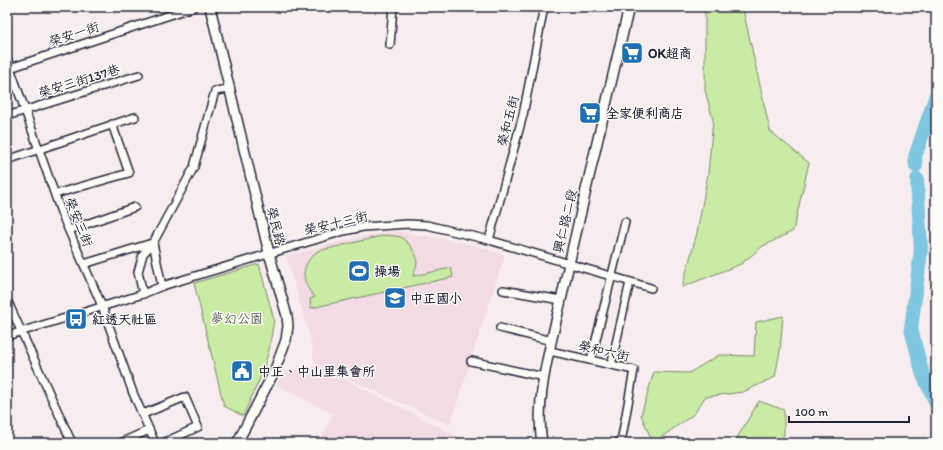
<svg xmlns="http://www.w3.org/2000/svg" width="943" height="450" font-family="Itim,'LXGW WenKai TC',sans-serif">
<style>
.built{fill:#f2dbe4}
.green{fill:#caeba4;stroke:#768670}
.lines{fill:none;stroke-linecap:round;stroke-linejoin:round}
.river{stroke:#7fc6e0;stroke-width:14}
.minor-casing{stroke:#22223b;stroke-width:10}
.tertiary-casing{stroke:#22223b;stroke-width:12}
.minor{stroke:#fdfcf7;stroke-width:7}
.tertiary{stroke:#fdfcf7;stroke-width:9}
.labels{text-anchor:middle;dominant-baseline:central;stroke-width:3;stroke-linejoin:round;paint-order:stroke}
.street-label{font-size:13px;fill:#22223b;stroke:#fdfcf7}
.poi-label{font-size:13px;font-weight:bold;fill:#22223b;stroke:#fdfcf7;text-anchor:start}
.park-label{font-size:13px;fill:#545e5a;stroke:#fdfcf7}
</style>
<rect width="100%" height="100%" fill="#f8edee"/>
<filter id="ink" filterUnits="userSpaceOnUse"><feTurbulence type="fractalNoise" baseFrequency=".025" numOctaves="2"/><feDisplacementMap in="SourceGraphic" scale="8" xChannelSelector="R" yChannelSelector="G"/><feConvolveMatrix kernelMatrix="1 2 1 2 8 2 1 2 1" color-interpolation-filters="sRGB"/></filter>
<g filter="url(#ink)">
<g class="built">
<polygon points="394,231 471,244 505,255 450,425 314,363 311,341 286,256 354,238"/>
<polygon points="318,366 463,439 463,443 319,443 333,414 277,385 283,373"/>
</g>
<g class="green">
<polygon points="705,7 743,9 770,131 809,163 793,231 763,246 741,264 682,287 697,233 708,173 713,120 705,90"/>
<path d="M386 235 401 237 410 245 416 255 417 264 413 276 451 268 453 277 311 308 310 299 315 297C300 282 300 264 318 251Z"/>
<polygon points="259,264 274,320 269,350 262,374 243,416 224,406 194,283"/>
<polygon points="783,316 780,351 775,377 743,392 705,397 694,414 653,443 641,415 654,372 689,373 719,355 754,356 756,322"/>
<polygon points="759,401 784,410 784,435 779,443 734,443"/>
</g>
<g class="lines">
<g class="river">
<polyline points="916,166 915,157 936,95"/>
<polyline points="917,179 921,250 911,329 923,375 936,403"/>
</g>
<g class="minor-casing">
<g id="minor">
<polyline points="390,45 393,7"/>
<polyline points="7,59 62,215 102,306 133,393 155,443"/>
<polyline points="7,69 194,7"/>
<polyline points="7,116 139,75"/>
<polyline points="7,160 135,117"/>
<polyline points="55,194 129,173 112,124"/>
<polyline points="69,230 135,207"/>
<polyline points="489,240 523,115 544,7"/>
<polyline points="153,243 162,286"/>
<polyline points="84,264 152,243"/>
<polyline points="503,290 561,300"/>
<polyline points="143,294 138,272 143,254 153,243 194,167 215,91 229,89"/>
<polyline points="7,300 72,443"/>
<polyline points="500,328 552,341"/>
<polyline points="7,336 143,294 162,286 344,231 363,227 408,224 427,225 489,240 651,288"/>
<polyline points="550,351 634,370 622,437 618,443"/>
<polyline points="591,360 625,222"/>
<polyline points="471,361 544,377"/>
<polyline points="611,365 630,282"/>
<polyline points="143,414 185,397 198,427 163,443"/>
<polyline points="120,443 149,430"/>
</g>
</g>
<g class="tertiary-casing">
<g id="tertiary">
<polyline points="210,7 269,253 287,316 288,326 286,340 274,372 237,443"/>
<path d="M542 443C534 395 553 338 563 291 584 196 607 101 629 7"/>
</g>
</g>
<use href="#minor" class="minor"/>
<use href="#tertiary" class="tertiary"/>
</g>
</g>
<defs>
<g id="supermarket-square" transform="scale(1.15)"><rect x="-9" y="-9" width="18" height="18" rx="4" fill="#1f6fb2" stroke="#fdfcf7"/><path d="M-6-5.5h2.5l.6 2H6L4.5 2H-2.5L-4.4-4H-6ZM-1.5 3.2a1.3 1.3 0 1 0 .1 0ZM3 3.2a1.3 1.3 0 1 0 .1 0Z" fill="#fff"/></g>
<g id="stadium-square" transform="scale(1.15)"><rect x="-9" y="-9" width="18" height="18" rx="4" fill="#1f6fb2" stroke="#fdfcf7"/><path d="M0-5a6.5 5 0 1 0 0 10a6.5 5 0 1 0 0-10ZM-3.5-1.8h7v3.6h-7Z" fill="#fff"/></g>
<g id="school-square" transform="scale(1.15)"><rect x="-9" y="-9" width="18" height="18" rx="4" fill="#1f6fb2" stroke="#fdfcf7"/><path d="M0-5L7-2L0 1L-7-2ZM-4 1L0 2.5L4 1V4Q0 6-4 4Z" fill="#fff"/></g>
<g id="bus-square" transform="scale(1.15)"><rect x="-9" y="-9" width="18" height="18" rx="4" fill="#1f6fb2" stroke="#fdfcf7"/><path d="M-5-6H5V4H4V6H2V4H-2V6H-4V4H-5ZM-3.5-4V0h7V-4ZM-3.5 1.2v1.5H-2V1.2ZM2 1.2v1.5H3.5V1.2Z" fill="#fff"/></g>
<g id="civic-square" transform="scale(1.15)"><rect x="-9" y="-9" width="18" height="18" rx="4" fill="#1f6fb2" stroke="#fdfcf7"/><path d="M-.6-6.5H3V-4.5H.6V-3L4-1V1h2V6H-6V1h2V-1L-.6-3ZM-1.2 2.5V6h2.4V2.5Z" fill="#fff"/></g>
</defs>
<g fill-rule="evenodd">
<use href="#supermarket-square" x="632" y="53"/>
<use href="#supermarket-square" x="590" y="113"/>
<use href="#stadium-square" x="359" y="271"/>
<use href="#school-square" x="395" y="298"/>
<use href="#bus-square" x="76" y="319"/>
<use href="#civic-square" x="242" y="371"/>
</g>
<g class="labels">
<g class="street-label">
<text transform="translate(74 34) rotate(-18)">榮安一街</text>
<text transform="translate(79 81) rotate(-17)">榮安三街137巷</text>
<text transform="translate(508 121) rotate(-76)">榮和五街</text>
<text transform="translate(565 221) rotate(-77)">興仁路二段</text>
<text transform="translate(79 222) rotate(68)">榮安三街</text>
<text transform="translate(336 223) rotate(-13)">榮安十三街</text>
<text transform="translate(276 226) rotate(76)">榮民路</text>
<text transform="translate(604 351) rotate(13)">榮和六街</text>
</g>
<g class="poi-label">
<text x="648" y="53">OK超商</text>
<text x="606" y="113">全家便利商店</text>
<text x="374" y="271">操場</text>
<text x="410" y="298">中正國小</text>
<text x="92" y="319">紅透天社區</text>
<text x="258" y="371">中正、中山里集會所</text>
</g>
<g class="park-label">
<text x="237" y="318">夢幻公園</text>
</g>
</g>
<rect width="943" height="450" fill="none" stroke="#fdfcf7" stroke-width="24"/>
<rect x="12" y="12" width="919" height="426" fill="none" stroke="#22223b" stroke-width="1.5" filter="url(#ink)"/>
<path d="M789 416v6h120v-6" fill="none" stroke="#22223b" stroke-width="2"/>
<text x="795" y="416" font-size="12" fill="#22223b" stroke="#fdfcf7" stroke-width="3" paint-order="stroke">100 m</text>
</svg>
